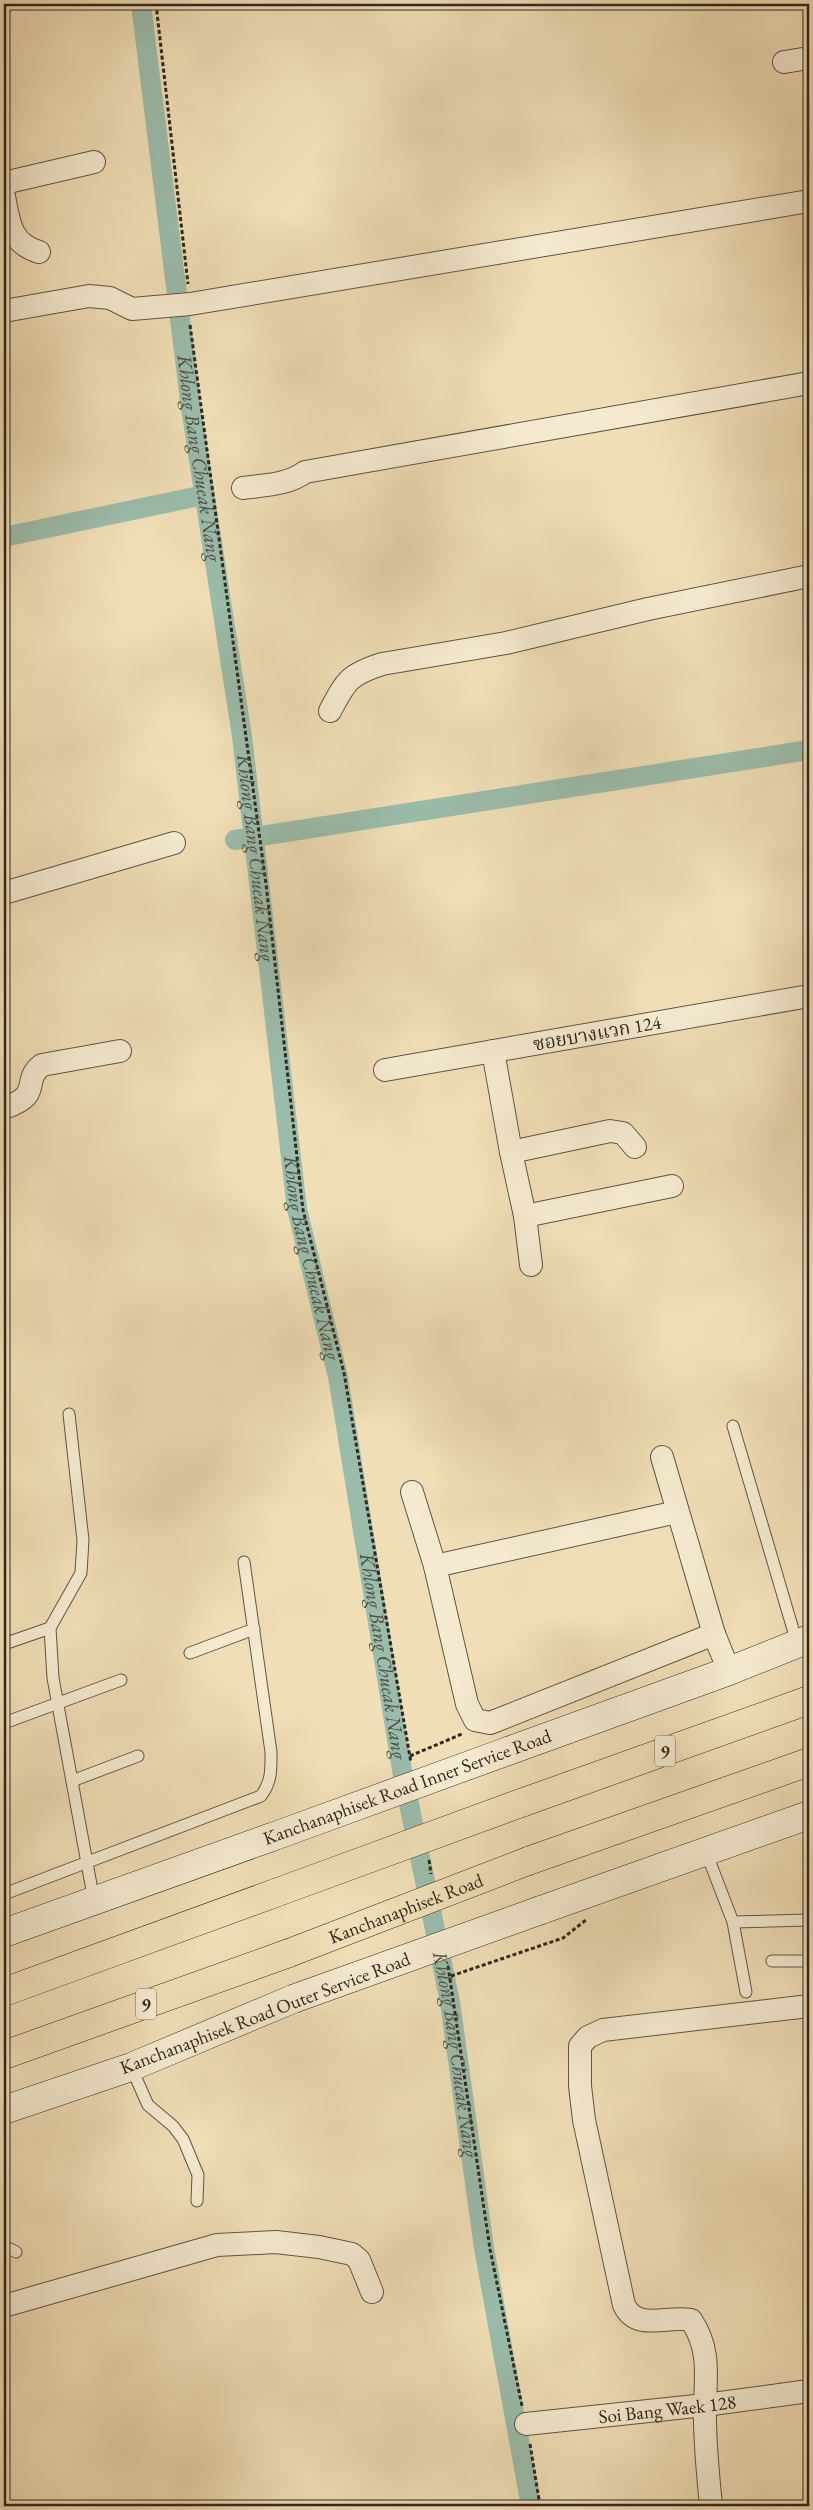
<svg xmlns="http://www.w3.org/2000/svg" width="813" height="2510" font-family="'EB Garamond','Noto Serif Thai',serif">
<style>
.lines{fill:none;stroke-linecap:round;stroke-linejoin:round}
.canal{stroke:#9bbcab;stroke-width:20}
.lane-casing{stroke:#605544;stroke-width:13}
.street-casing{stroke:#605544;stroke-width:24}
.secondary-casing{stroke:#30271e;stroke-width:29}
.highway-casing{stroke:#30271e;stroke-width:29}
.path{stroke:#30271e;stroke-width:3;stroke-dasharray:4 2.5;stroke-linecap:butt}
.lane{stroke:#f5ead0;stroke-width:11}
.street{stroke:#f5ead0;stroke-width:22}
.secondary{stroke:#f5ead0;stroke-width:28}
.highway{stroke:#f0deb6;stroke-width:28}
.secondary-bridge-casing{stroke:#30271e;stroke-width:29;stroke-linecap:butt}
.highway-bridge-casing{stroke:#30271e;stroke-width:29;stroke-linecap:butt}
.secondary-bridge{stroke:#f5ead0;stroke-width:28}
.highway-bridge{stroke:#f0deb6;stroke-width:28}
.labels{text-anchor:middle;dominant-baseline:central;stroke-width:4;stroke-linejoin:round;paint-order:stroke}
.shield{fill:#f5ead0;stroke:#6b6253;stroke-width:1}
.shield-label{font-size:18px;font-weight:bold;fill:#30271e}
.street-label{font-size:19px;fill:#30271e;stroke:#f5ead0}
.water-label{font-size:20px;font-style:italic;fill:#4b4c41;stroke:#f5ead0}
</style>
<rect width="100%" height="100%" fill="#f0deb6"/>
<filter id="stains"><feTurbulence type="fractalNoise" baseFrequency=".004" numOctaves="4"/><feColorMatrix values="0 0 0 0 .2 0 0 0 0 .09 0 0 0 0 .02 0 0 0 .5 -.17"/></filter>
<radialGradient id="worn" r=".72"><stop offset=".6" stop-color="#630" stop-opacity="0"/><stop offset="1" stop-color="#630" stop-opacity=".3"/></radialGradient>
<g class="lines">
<g class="canal">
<path id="s1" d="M141 4 191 408 242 736 297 1209 338 1377 402 1770 450 2002 484 2248 531 2506"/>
<polyline points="4,537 204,495"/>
<polyline points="235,840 809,750"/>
</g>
<g class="lane-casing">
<g id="lane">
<polyline points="69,1414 83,1540 81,1573 50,1628 53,1678 94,1901"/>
<polyline points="733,1426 797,1643"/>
<polyline points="4,1644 50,1628"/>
<polyline points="190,1653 254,1629"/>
<polyline points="4,1723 121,1680"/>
<polyline points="72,1781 138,1756"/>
<polyline points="706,1852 733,1922 746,1992"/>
<path d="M4 1894 261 1796C272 1781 271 1769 271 1752L244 1562"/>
<polyline points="733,1922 809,1920"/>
<polyline points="772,1961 809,1961"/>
<polyline points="131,2067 148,2105 173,2126 183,2139 198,2175 197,2201"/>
<polyline points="4,2246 16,2252"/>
</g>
</g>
<g class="street-casing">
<g id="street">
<polyline points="784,62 809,58"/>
<polyline points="4,183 94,162"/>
<path d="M4 196C9 222 10 243 39 252"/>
<polyline points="4,311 89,296 110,298 132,309 190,304 809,201"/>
<path d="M243 488C264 485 288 485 305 472L809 383"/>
<path d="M330 711C346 681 348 675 382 664L506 643 648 609 809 576"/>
<polyline points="4,893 174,843"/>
<polyline points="493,1051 511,1152 525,1216 531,1265"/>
<polyline points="385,1070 809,996"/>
<path d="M4 1108C45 1094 20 1082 42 1065L120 1051"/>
<polyline points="511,1152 610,1131 623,1133 635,1147"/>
<polyline points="525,1216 672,1186"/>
<polyline points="662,1457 714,1634"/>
<polyline points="412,1492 435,1566 467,1704 475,1720 490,1723 714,1634 729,1671"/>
<polyline points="435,1566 677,1512"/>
<polyline points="4,2306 217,2245 276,2242 319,2247 352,2254 359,2260 372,2292"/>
<path id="s2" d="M526 2424 705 2405 809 2391"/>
<path d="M711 2506C708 2473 704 2439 705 2405 706 2373 710 2348 691 2320 667 2315 637 2332 624 2305L584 2120 580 2086V2046L588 2037 603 2030 809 2006"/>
</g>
</g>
<g class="secondary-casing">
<g id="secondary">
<polyline points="508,1751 729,1671 809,1639"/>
<polyline points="541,1910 809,1815"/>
<polyline points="4,1933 272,1837"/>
<polyline points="4,2110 131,2067 293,1999"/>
</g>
</g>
<g class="highway-casing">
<g id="highway">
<polyline points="521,1803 809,1700"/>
<polyline points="528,1861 809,1762"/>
<polyline points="4,1992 278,1892"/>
<polyline points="4,2055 289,1953"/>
</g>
</g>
<g class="path">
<polyline points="156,4 188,284"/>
<polyline points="190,325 266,884 303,1210 344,1373 411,1763"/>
<polyline points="410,1756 462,1734"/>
<polyline points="429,1860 431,1874"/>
<polyline points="448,1966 490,2249 522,2406"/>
<polyline points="451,1976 563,1938 586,1920"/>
<polyline points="530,2444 540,2506"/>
</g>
<use href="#lane" class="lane"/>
<use href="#street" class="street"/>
<use href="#secondary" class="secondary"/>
<use href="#highway" class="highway"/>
<g class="secondary-bridge-casing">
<g id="secondary-bridge">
<polyline points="272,1837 508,1751"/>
<polyline points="293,1999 541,1910"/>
</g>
</g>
<g class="highway-bridge-casing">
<g id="highway-bridge">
<polyline points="278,1892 521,1803"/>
<path id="s3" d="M289 1953 528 1861"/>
</g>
</g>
<use href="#secondary-bridge" class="secondary-bridge"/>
<use href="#highway-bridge" class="highway-bridge"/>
</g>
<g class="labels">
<g class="shield">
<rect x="655" y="1735.5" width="20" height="31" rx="4"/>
<rect x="136" y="1988.5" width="20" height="31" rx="4"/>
</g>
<g class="shield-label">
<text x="665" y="1751">9</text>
<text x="146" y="2004">9</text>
</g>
<g class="street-label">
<text transform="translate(597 1033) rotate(-10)">ซอยบางแวก 124</text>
<text transform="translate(407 1787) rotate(-20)">Kanchanaphisek Road Inner Service Road</text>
<text stroke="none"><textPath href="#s3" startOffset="125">Kanchanaphisek Road</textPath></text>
<text transform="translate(265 2013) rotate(-21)">Kanchanaphisek Road Outer Service Road</text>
<text stroke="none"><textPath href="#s2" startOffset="142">Soi Bang Waek 128</textPath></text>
</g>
<g class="water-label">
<text stroke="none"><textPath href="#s1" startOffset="458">Khlong Bang Chueak Nang</textPath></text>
<text stroke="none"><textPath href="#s1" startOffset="862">Khlong Bang Chueak Nang</textPath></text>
<text stroke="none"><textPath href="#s1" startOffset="1266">Khlong Bang Chueak Nang</textPath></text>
<text stroke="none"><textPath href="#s1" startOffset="1671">Khlong Bang Chueak Nang</textPath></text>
<text stroke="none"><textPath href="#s1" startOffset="2076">Khlong Bang Chueak Nang</textPath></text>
</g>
</g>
<rect width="813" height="2510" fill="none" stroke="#f0deb6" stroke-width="20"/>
<rect x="5" y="5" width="803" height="2500" fill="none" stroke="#30271e" stroke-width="2.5"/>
<rect x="10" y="10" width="793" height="2490" fill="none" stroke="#30271e"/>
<rect width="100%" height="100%" filter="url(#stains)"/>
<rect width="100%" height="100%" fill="url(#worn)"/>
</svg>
